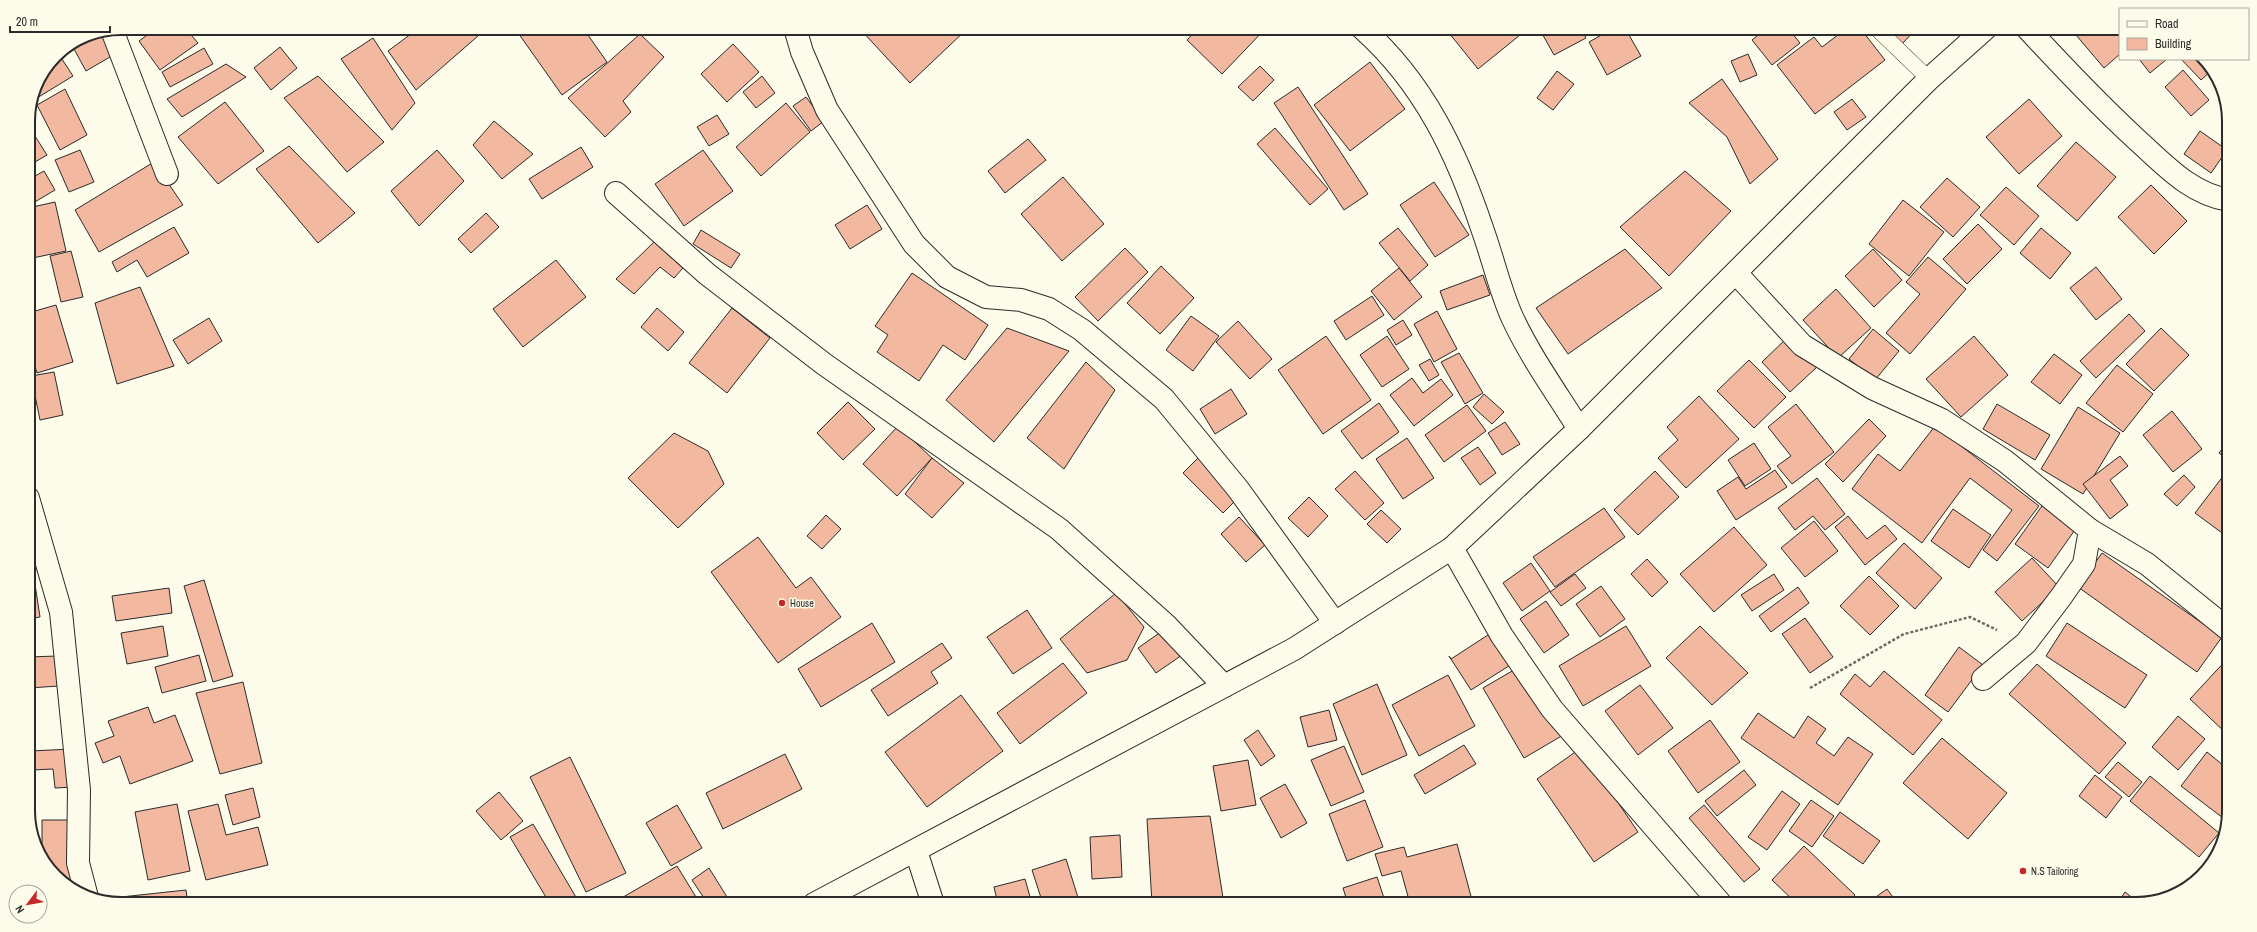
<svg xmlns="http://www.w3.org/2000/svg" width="2257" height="932" font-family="'Archivo Narrow',sans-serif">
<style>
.building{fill:#f2b8a0;stroke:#2b2b2b}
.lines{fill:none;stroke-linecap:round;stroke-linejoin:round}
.service-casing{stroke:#2b2b2b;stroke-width:16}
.minor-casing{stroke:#2b2b2b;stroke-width:24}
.path{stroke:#6a6964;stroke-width:2.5;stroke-dasharray:3 2;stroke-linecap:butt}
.service{stroke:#fdfbea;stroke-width:15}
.minor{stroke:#fdfbea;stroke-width:22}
.poi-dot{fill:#c62828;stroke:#fdfbea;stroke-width:1.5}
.labels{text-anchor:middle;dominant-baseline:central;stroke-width:3;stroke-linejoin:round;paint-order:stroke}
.poi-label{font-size:10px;fill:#2b2b2b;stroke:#fdfbea;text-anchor:start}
.rim{fill:none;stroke:#2b2b2b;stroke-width:2}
</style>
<rect width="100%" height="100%" fill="#fdfbea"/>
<g class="building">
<polygon points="157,28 185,28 198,43 160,70 139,41"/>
<polygon points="419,28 486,28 486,29 416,90 388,51"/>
<polygon points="519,28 583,28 607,62 562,95 516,30"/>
<polygon points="861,28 968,28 910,83 860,29"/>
<polygon points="1085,28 1096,28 1092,33"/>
<polygon points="1198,28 1266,28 1222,74 1187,40"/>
<polygon points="1445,28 1514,28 1520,35 1478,69"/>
<polygon points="1539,28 1581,28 1586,38 1554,55"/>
<polygon points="1614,28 1625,28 1641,56 1607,75 1589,42"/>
<polygon points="1767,28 1788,28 1800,43 1772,65 1752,40"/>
<polygon points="1847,28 1860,28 1885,60 1815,114 1777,65 1814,37 1822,47"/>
<polygon points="1885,28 1917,28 1902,44"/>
<polygon points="2084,28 2120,28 2120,54 2104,68 2076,35"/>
<polygon points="104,31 127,47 86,71 74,49"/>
<polygon points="640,34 664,57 623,101 631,112 605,137 568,98"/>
<polygon points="373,38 415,103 392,130 341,59"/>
<polygon points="733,44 759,72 727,102 701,74"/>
<polygon points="280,47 297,68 271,90 254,68"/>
<polygon points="204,48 213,64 170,87 162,72"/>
<polygon points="58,53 73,76 32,101 38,80"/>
<polygon points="1748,54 1757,75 1740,82 1731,61"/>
<polygon points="2139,59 2167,59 2150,73"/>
<polygon points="2181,59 2203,59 2210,65 2212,70 2201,80"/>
<polygon points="1370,62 1405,109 1350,151 1314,105"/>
<polygon points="226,64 246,77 182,117 167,99"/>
<polygon points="1260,66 1274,80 1253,101 1238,87"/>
<polygon points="2183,70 2209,100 2191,116 2165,87"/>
<polygon points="1557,71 1574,84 1553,110 1537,98"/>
<polygon points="318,76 384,142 347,172 284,98"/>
<polygon points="762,76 775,93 756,108 743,92"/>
<polygon points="1722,79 1778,159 1750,184 1727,137 1689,103"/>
<polygon points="1298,87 1368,194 1344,210 1274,103"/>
<polygon points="65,89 87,135 60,150 37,105"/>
<polygon points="806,97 824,121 811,131 793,106"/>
<polygon points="1852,99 1866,117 1847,130 1834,112"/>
<polygon points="2029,99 2062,136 2019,174 1986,137"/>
<polygon points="225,102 264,151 218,184 178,137"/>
<polygon points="786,103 810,132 761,176 736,147"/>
<polygon points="717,115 729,134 709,146 697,127"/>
<polygon points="494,121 533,154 502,179 473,145"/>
<polygon points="28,125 47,155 28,166"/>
<polygon points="1275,128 1328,189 1310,205 1257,144"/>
<polygon points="2200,131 2227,150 2211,173 2184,154"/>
<polygon points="1028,139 1046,160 1005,193 988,171"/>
<polygon points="2076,142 2116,177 2077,221 2037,186"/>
<polygon points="289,146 355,213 318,243 256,169"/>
<polygon points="581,147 593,167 542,199 529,179"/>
<polygon points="80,150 94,182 69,192 55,160"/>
<polygon points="437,150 464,181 419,226 391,191"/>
<polygon points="703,150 733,191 684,226 655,184"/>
<polygon points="154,162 183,205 99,252 75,210"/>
<polygon points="44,171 55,190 28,206 28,180"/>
<polygon points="1685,171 1731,211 1669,276 1620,227"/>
<polygon points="1063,177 1104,224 1062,261 1021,214"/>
<polygon points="1947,178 1980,207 1953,237 1920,207"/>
<polygon points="1434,182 1469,235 1435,257 1400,205"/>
<polygon points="2151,185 2187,221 2154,254 2118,217"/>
<polygon points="2006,187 2039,216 2014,245 1980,215"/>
<polygon points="1903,200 1944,232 1909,276 1869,244"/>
<polygon points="55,202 66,251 28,259 28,208"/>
<polygon points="867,205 882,229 850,249 835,225"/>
<polygon points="486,213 499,227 471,253 458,239"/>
<polygon points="1978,224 2002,249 1967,284 1943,259"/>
<polygon points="174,227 189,253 147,277 137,260 117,272 112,262"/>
<polygon points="1398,228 1428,265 1410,281 1379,243"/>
<polygon points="2041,228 2071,253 2050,279 2020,253"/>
<polygon points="701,230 740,254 731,268 693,244"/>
<polygon points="654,242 683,268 674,278 660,267 634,294 616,279"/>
<polygon points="1125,248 1148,272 1098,321 1075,297"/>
<polygon points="1625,249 1662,288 1568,354 1536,308"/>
<polygon points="1873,249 1902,280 1874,307 1845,276"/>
<polygon points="71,251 83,297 61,302 50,256"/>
<polygon points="1928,257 1966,289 1910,354 1886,333 1920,294 1906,282"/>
<polygon points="556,260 586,297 523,347 493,309"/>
<polygon points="1161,266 1194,298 1160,334 1127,303"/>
<polygon points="2096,267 2122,299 2096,320 2070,288"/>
<polygon points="1399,268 1422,297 1394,320 1371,291"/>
<polygon points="912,273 988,325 965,360 943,345 919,381 877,352 888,335 875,326"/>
<polygon points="1483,275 1490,295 1447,310 1440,291"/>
<polygon points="140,287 174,366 117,384 95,303"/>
<polygon points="1836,289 1871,328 1838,358 1803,320"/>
<polygon points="1372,296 1384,315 1346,340 1334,321"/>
<polygon points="56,305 73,362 37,373 28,344 28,313"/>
<polygon points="657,308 684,332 668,351 641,327"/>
<polygon points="732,308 770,338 727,393 689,363"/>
<polygon points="1437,311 1457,349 1434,362 1414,324"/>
<polygon points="2129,314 2145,331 2096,378 2080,361"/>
<polygon points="1191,316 1219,336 1193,371 1166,350"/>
<polygon points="209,318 222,341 188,364 173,340"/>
<polygon points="1403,320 1412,335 1396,345 1387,330"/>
<polygon points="1238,321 1272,359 1250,379 1216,342"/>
<polygon points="1007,328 1069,351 994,442 946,400"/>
<polygon points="2161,328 2189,355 2154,391 2126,364"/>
<polygon points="1873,329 1899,351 1875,380 1849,359"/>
<polygon points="1326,336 1371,400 1323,434 1278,370"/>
<polygon points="1387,336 1409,369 1382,387 1360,355"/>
<polygon points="1974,336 2008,375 1961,417 1926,379"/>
<polygon points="1788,337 1817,367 1790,392 1762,362"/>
<polygon points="1459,353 1483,393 1465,404 1441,362"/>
<polygon points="2054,354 2082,375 2060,404 2031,382"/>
<polygon points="1430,359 1439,375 1429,381 1419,365"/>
<polygon points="1749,360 1786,397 1754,428 1717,391"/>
<polygon points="1086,362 1115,390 1064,469 1027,438"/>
<polygon points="2117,365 2153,394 2123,432 2086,403"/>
<polygon points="54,372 63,415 40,420 31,376"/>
<polygon points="1412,378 1423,393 1441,379 1453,395 1414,426 1390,395"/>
<polygon points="1231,389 1247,414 1215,434 1200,409"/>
<polygon points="1484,394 1504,412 1492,424 1473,407"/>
<polygon points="1699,396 1739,439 1686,488 1658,458 1678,440 1667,427"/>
<polygon points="848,402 875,429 843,460 817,433"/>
<polygon points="1379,403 1399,432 1362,459 1341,431"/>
<polygon points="1796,404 1834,452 1792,484 1777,466 1791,456 1768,427"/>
<polygon points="1997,404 2050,435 2035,460 1983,429"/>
<polygon points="1467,405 1486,431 1444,462 1425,435"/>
<polygon points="2078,407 2120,433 2083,494 2041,469"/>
<polygon points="2172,411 2202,449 2173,472 2143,435"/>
<polygon points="1869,419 1886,436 1843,482 1825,464"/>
<polygon points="1505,422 1520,444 1502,455 1488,433"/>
<polygon points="898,426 935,461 932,458 897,496 863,464"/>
<polygon points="1935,426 2039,506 1997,561 1983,550 2012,510 1970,478 1922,543 1852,489 1878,454 1900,471"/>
<polygon points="674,433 708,451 724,484 678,528 628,478"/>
<polygon points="1407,438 1434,478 1403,499 1376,459"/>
<polygon points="2229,440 2229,461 2219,453"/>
<polygon points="1754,443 1771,469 1745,486 1728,460"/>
<polygon points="1478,447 1496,473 1480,485 1461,458"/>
<polygon points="1200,456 1240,496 1223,513 1183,473"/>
<polygon points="2120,456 2128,466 2110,480 2128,505 2110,519 2083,484"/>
<polygon points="932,458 964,483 932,518 905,494"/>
<polygon points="1775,470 1787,487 1736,520 1717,491 1738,477 1746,489"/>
<polygon points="1355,471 1384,503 1365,520 1335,489"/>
<polygon points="1655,471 1679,497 1638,535 1614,510"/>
<polygon points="2184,475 2195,487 2177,506 2164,494"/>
<polygon points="2224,475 2229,479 2229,538 2195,513"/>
<polygon points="1817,478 1845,514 1825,530 1813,516 1795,530 1778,508"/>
<polygon points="1309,497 1328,516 1308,537 1288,518"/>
<polygon points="2044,503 2077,527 2048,568 2015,544"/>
<polygon points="1604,508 1625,537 1555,587 1533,557"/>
<polygon points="1953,509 1991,535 1969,568 1931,541"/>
<polygon points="1381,510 1401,529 1387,543 1367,524"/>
<polygon points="826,515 841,529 822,549 807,536"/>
<polygon points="1848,516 1867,539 1885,525 1897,539 1865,565 1835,527"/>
<polygon points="1239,517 1265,545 1246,562 1221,534"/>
<polygon points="1814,521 1838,551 1805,577 1781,548"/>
<polygon points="1734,527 1767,565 1714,612 1680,574"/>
<polygon points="758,537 796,588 811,577 841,617 778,663 711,572"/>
<polygon points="1904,543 1942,578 1915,609 1876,573"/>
<polygon points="2102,553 2222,637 2197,672 2078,587"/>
<polygon points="2032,558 2059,587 2022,621 1995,592"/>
<polygon points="1647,559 1668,582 1652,597 1631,574"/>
<polygon points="1531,563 1550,591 1522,611 1503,583"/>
<polygon points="28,571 33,571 40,617 28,619"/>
<polygon points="1575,574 1586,588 1561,606 1550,592"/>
<polygon points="1774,574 1784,590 1752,611 1741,595"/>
<polygon points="1869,576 1899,606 1870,635 1840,606"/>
<polygon points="204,580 233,676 213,682 184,586"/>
<polygon points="1601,586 1625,619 1600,637 1576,604"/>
<polygon points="1798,587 1809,603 1771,632 1759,616"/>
<polygon points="169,588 172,613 116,621 112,596"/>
<polygon points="1116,593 1144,627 1127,660 1087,673 1060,639"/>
<polygon points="1546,601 1569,635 1544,653 1520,619"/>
<polygon points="1027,610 1052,648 1013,674 987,637"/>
<polygon points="1805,618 1833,657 1810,673 1782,634"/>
<polygon points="872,623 895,662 821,707 798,669"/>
<polygon points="2067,623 2147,675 2125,708 2046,656"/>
<polygon points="163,626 168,656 127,664 121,633"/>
<polygon points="1626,626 1651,666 1583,706 1559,666"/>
<polygon points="1700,626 1748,673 1712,705 1666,658"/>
<polygon points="1168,627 1185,653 1156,673 1138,648"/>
<polygon points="1494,631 1515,662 1471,690 1449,656 1451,659"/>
<polygon points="942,643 952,658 931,672 938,683 888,716 871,690"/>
<polygon points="1959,647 1983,665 1948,712 1925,695"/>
<polygon points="199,655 206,681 162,693 155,667"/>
<polygon points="57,656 59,686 28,688 28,657"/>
<polygon points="2229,657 2229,736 2190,699"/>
<polygon points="1063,663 1087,693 1020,744 997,713"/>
<polygon points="1524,664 1565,734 1524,758 1483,688"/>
<polygon points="2037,664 2126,743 2099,774 2009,694"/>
<polygon points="1884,671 1942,720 1913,755 1840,694 1855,674 1870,687"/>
<polygon points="1448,675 1475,726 1419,756 1392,705"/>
<polygon points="243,682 262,763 220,774 196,693"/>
<polygon points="1377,684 1407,755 1362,775 1333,704"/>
<polygon points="1640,685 1673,728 1638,755 1605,711"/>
<polygon points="961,695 1003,751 927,807 885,752"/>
<polygon points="148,707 154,723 175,715 193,761 130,784 120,756 103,763 95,743 114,736 108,721"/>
<polygon points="1329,710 1337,740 1308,747 1300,717"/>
<polygon points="1758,713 1794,738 1808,716 1826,729 1816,743 1834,756 1848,737 1873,754 1838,805 1741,738"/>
<polygon points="2178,716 2205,739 2178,770 2152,747"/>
<polygon points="1710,720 1740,762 1698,793 1668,751"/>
<polygon points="1258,730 1275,756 1261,766 1244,740"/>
<polygon points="1942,738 2007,793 1968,839 1903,783"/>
<polygon points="1464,745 1476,764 1425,794 1414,775"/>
<polygon points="1344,746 1364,792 1331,806 1311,760"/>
<polygon points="1581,748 1638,832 1594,862 1537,779"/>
<polygon points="71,749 74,787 55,788 53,769 32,770 31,751"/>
<polygon points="2207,752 2229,770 2229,811 2227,821 2181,786"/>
<polygon points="785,754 802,789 723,829 706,793"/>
<polygon points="570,757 626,873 586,892 530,777"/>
<polygon points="1248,760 1256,805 1221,811 1213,766"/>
<polygon points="2118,762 2142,782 2129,797 2105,777"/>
<polygon points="1744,770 1756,785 1717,816 1705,801"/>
<polygon points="2095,775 2122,797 2106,818 2079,796"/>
<polygon points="2150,776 2219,833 2199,857 2130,801"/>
<polygon points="1285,784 1307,823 1281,838 1260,798"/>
<polygon points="253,788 260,817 233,825 225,795"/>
<polygon points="1782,791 1800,804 1767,850 1748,837"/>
<polygon points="499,792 523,821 501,840 476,811"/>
<polygon points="1365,800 1383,847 1347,861 1329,814"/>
<polygon points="1811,800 1834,816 1812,847 1789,831"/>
<polygon points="177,804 190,871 148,880 135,812"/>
<polygon points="218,804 226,835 258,827 268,865 206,880 188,811"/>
<polygon points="677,805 702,848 671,866 646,823"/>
<polygon points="1704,805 1760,869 1744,882 1689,818"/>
<polygon points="1840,812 1880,841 1863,864 1823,836"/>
<polygon points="1210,816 1224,904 1152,904 1147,819"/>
<polygon points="42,820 72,820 71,880 64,880 47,867 42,854"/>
<polygon points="533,824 580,904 550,904 510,837"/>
<polygon points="1120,835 1122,877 1092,879 1090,837"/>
<polygon points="1457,844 1472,900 1456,904 1410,904 1401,871 1382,876 1375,854 1404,847 1407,857"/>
<polygon points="1804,846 1855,895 1847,904 1797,904 1772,880"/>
<polygon points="1066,859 1080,904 1056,904 1055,900 1043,904 1032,870"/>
<polygon points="677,866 696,897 684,904 611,904"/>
<polygon points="709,868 727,897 715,904 708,904 692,880"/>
<polygon points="1377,877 1386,904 1348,904 1343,888"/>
<polygon points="1025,879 1032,904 998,904 994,887"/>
<polygon points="1887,889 1898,904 1866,904"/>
<polygon points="186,890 188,904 122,904 121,897"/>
<polygon points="2125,892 2139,903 2117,904"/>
<polygon points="288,899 289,904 275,904 274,903"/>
<polygon points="993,900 994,904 974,904"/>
<polygon points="1114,900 1115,904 1093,904"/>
</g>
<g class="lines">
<g class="service-casing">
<polyline id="service" points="1876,28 1929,79"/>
</g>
<g class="minor-casing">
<g id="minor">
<polyline points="795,28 802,52 827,110 914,244 947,277 986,297 1021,300 1049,309 1082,330 1164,399 1238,489 1335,623"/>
<path d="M1362 28C1424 83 1457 153 1483 231 1493 259 1500 290 1512 317 1530 356 1556 392 1579 429"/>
<path d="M2027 28C2063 67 2097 103 2136 139 2164 164 2190 194 2229 200"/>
<polyline points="112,30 167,174"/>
<polyline points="616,193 707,274 824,364 1059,529 1167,626 1224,686"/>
<polyline points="1736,273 1802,345 1872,388 1942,420 2005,461 2090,530 2084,564 2061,597 2026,643 1983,679"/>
<polyline points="28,498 61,612 79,790 78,863 87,897"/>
<polyline points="2090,530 2147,564 2229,630"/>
<polyline points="1452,548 1502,636 1552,709 1721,904"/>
<polyline points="916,851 933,904"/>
<polyline points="814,904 1294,649 1452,548 1579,429 1929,79 1986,28"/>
</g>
</g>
<polyline class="path" points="1810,688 1904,634 1970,617 1997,630"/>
<use href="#service" class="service"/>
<use href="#minor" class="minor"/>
</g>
<g class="poi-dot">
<circle cx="782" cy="603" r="4"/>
<circle cx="2023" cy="871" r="4"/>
</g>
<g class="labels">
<g class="poi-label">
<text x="790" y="603">House</text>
<text x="2031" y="871">N.S Tailoring</text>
</g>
</g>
<path d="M0 0H2257V932H0ZM121 35H2136A86 86 0 0 1 2222 121V811A86 86 0 0 1 2136 897H121A86 86 0 0 1 35 811V121A86 86 0 0 1 121 35Z" fill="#fdfbea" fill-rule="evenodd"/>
<path class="rim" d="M121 35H2136A86 86 0 0 1 2222 121V811A86 86 0 0 1 2136 897H121A86 86 0 0 1 35 811V121A86 86 0 0 1 121 35Z"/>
<rect x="2119" y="8" width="130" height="52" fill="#fdfbea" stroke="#a9a89e"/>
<rect x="2127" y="21" width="20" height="6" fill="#fdfbea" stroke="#a9a89e"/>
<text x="2155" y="28" font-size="12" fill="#2b2b2b">Road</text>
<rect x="2127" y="38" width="20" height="12" fill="#f2b8a0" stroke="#a9a89e"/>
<text x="2155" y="48" font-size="12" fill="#2b2b2b">Building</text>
<g transform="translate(28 904) rotate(238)"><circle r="19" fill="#fdfbea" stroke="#a9a89e"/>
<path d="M0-3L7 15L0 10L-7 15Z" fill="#c62828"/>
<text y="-6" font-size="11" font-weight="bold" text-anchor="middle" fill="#2b2b2b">N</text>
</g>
<path d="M10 26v6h100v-6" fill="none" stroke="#2b2b2b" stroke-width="2"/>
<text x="16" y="26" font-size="12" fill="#2b2b2b" stroke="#fdfbea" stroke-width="3" paint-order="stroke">20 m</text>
</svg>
